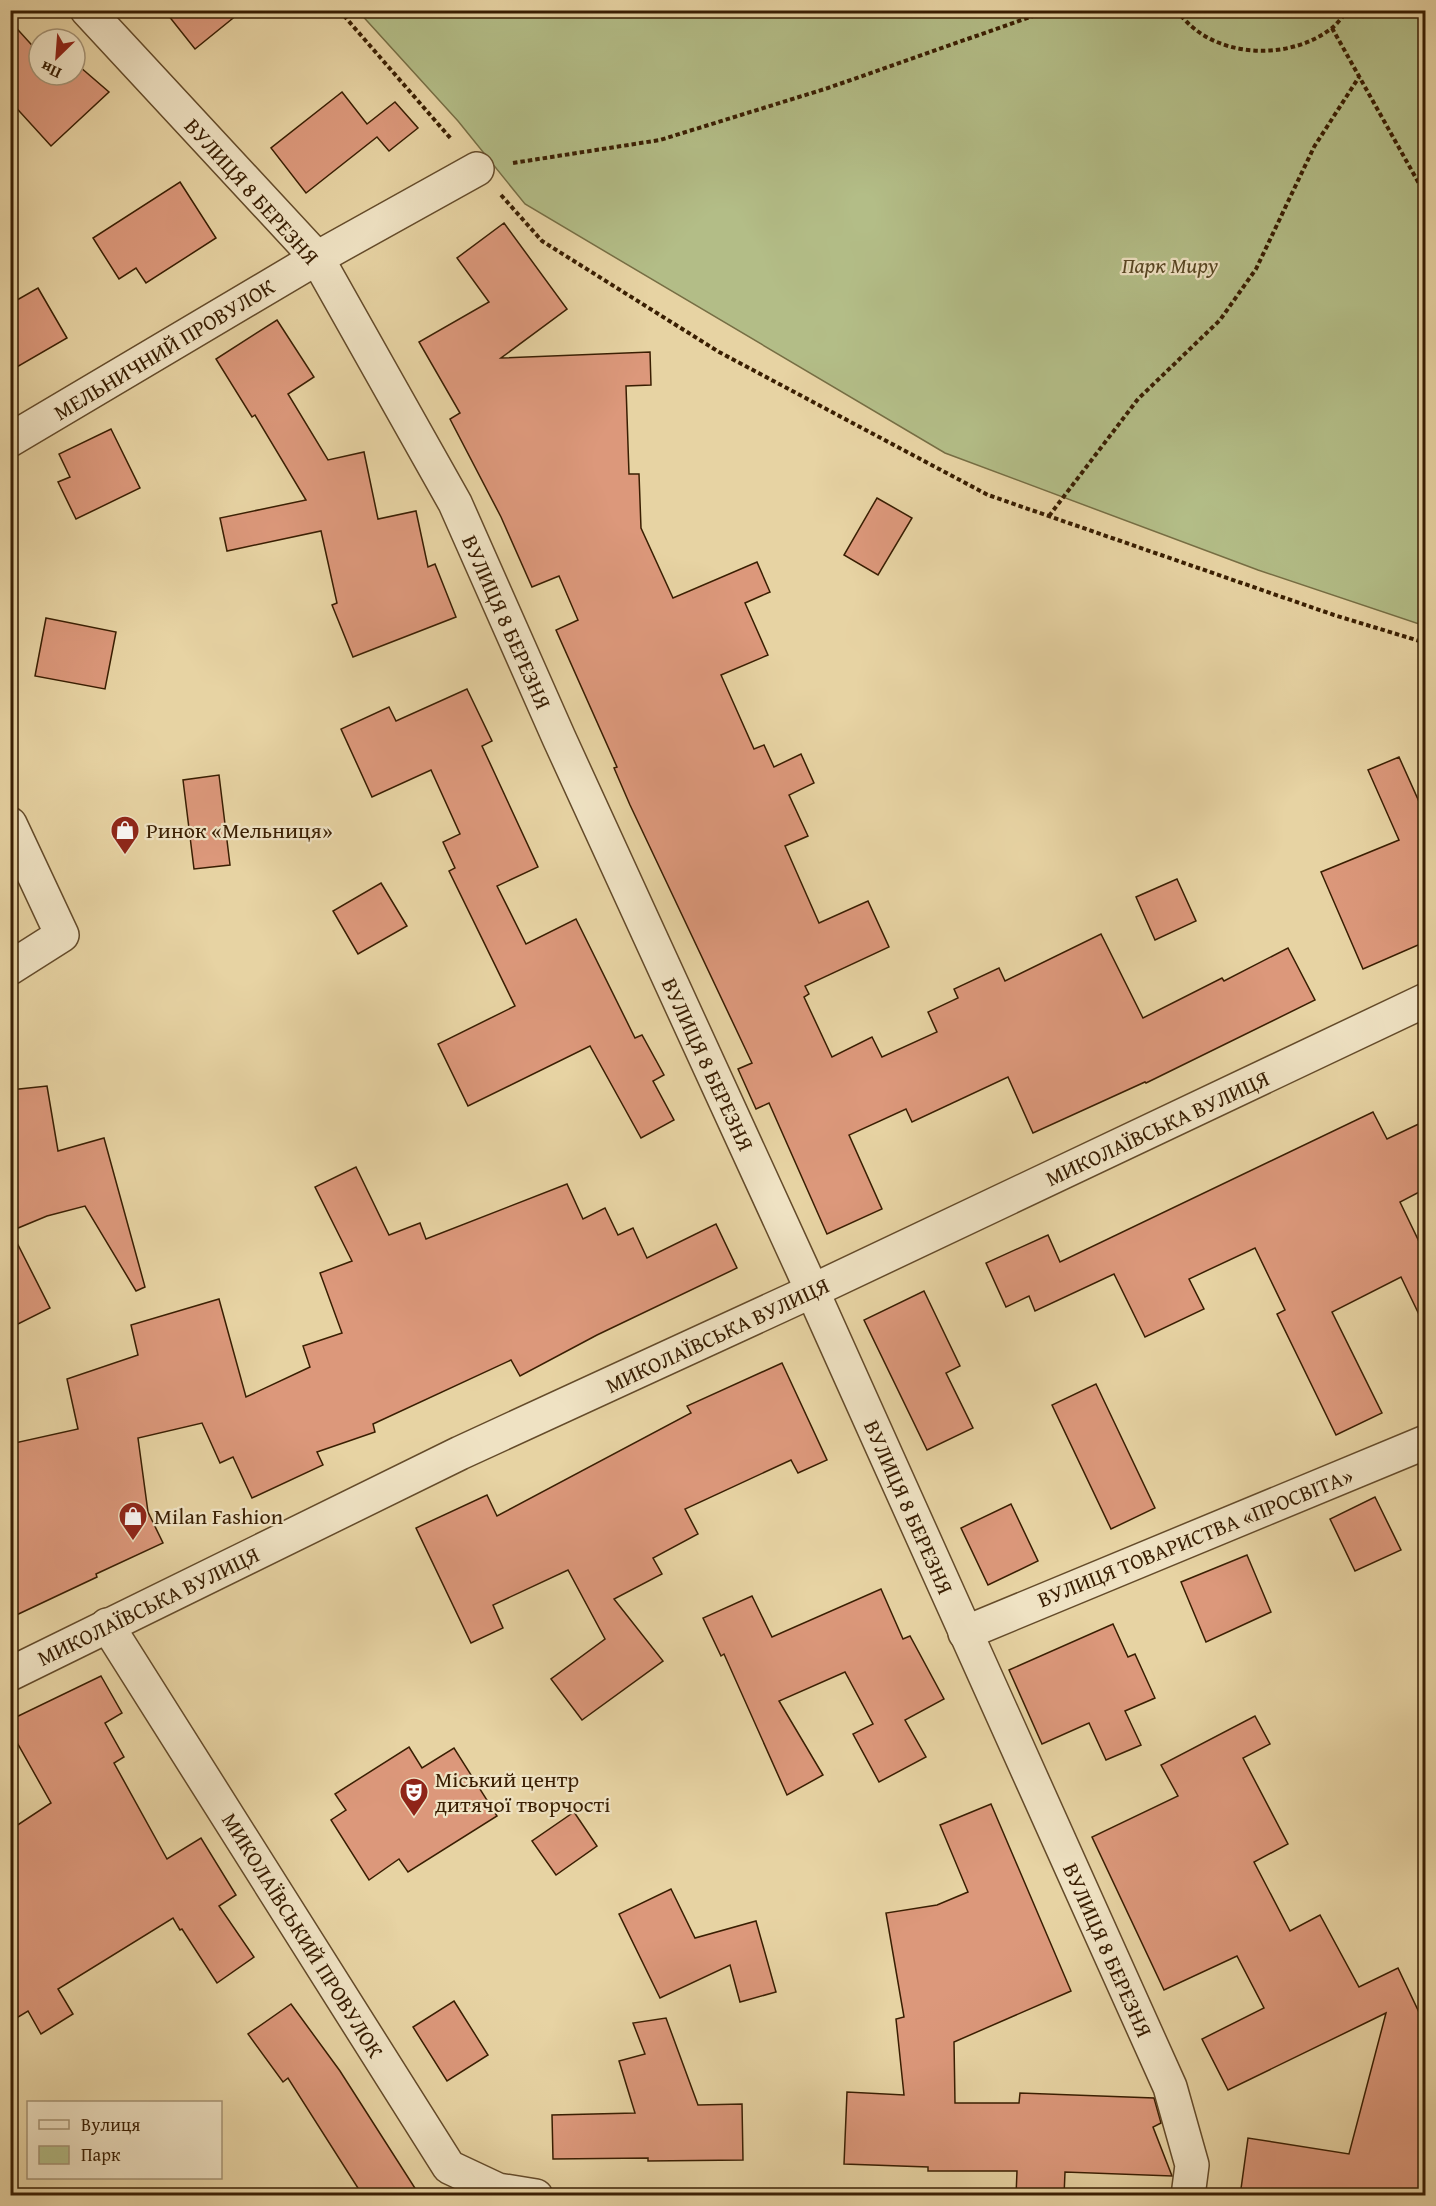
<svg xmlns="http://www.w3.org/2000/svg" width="1436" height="2206" font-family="'Gentium Book Plus',serif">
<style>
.green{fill:#b3bd87;stroke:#766e44;stroke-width:1.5}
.building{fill:#dc987b;stroke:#391e02;stroke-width:1.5}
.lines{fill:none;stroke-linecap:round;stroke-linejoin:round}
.minor-casing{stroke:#644b2a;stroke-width:36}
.path{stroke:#391e02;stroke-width:4;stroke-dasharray:4.5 3;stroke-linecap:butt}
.minor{stroke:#efe2c3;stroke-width:33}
.labels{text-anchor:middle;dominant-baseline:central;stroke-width:4.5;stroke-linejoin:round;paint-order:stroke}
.street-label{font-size:22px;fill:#391e02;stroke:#efe2c3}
.park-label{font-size:22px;font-style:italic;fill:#584623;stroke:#efe2c3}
.poi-label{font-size:22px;fill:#391e02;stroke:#efe2c3;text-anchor:start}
</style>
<rect width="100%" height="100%" fill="#e7d3a3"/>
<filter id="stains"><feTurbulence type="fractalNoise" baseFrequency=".00333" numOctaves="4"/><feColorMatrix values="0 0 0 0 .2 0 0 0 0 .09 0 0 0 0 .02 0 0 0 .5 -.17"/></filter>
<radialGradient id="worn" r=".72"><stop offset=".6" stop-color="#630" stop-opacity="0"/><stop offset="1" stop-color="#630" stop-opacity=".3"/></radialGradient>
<polygon class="green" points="358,11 1425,11 1425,626 1258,570 945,453 525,204 458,121"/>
<g class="building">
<polygon points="164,10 243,10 195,49"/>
<polygon points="10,21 39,53 39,75 58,75 64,82 72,75 75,75 75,72 80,67 109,92 51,146 10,101"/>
<polygon points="342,92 367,124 395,102 418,128 389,151 377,137 306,193 271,148"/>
<polygon points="180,182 216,238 146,283 136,268 119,279 93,238"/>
<polygon points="504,223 567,309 501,358 650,352 651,385 626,386 629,474 639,474 641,528 673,598 757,562 770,592 745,603 768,655 721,675 754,749 764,745 774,767 801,754 814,783 789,795 808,836 785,846 819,923 868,901 889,947 805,986 809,994 804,997 832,1057 872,1037 882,1057 937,1032 928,1012 958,998 954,989 999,968 1005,981 1101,934 1143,1018 1222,978 1224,981 1288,948 1315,1000 1146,1083 1145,1082 1033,1133 1008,1077 912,1122 906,1109 849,1135 882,1209 827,1234 769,1103 756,1109 738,1069 752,1063 630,805 614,768 617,767 556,630 578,620 559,576 532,587 501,517 450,419 460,413 419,342 489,302 457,258"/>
<polygon points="38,288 67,338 10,371 10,304"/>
<polygon points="277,320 314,377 288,394 328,460 364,452 378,519 416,511 428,567 435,564 456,617 353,657 332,605 337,603 321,531 227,551 220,518 306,500 255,415 252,417 216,359"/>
<polygon points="111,429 140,488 76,519 58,482 70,477 59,454"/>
<polygon points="877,498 912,518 878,575 844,555"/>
<polygon points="46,618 116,632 105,689 35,676"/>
<polygon points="467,689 492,741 482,746 538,867 497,886 526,944 576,919 635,1038 642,1035 664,1075 653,1081 674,1120 641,1138 590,1046 468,1106 438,1044 515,1006 449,871 455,868 443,842 460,834 431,770 372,797 341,729 389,707 396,721"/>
<polygon points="1399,757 1425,815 1425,942 1363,969 1321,872 1399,840 1368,770"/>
<polygon points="219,775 230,865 194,869 183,780"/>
<polygon points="1177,879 1196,921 1155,940 1136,897"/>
<polygon points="381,883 407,926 358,954 333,911"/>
<polygon points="47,1086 58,1151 104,1138 145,1287 136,1291 85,1206 47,1216 11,1231 50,1308 10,1328 10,1090"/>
<polygon points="1373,1112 1387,1139 1425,1121 1425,1189 1400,1202 1425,1254 1425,1327 1401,1277 1332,1312 1382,1413 1336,1435 1277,1314 1285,1310 1255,1248 1189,1279 1204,1309 1145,1337 1114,1274 1035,1311 1029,1296 1006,1307 986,1263 1048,1235 1060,1262"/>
<polygon points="356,1167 389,1235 420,1223 426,1239 567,1184 583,1219 605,1208 618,1235 633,1228 647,1258 716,1224 737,1268 597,1335 520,1376 511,1360 373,1424 375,1432 317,1452 323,1465 252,1498 233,1457 220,1463 202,1423 138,1438 148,1512 163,1543 96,1574 97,1577 10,1618 10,1444 78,1429 67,1379 138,1355 131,1325 219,1299 246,1397 310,1367 303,1346 342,1333 320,1273 352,1261 315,1187"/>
<polygon points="924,1291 960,1366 946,1373 973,1428 927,1450 864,1320"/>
<polygon points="782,1363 827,1460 798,1473 791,1460 685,1509 698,1534 653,1558 662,1574 614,1599 663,1661 582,1720 551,1679 605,1639 568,1570 493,1605 503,1628 471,1643 416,1528 487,1495 497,1516 691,1413 687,1406"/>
<polygon points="1096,1384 1155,1508 1111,1529 1052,1405"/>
<polygon points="1375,1497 1401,1550 1355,1571 1330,1519"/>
<polygon points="1011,1504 1038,1561 988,1585 961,1528"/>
<polygon points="1247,1555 1271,1612 1206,1642 1181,1582"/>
<polygon points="881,1589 903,1639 910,1636 944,1699 905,1720 926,1757 879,1782 853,1734 873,1724 845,1672 779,1701 823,1775 787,1795 724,1654 721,1656 703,1618 752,1596 772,1637"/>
<polygon points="1113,1624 1128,1657 1135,1654 1155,1698 1125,1711 1141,1745 1106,1760 1089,1723 1042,1744 1009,1670"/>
<polygon points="101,1676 122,1713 105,1723 124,1757 114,1763 167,1859 201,1838 236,1895 219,1906 254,1957 217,1983 182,1929 180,1930 173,1918 58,1989 73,2014 41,2034 28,2011 10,2022 10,1830 51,1803 10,1730 10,1720"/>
<polygon points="1255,1716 1270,1744 1243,1758 1288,1844 1254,1862 1290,1931 1320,1915 1359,1987 1398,1968 1425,2025 1425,2196 1240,2196 1248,2138 1349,2154 1386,2013 1228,2090 1202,2039 1264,2008 1237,1956 1164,1990 1092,1837 1178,1796 1161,1765"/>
<polygon points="409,1747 422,1768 454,1748 497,1816 408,1872 399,1859 369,1880 331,1820 346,1810 335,1794"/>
<polygon points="991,1804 1071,1991 954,2042 955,2103 1019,2103 1020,2093 1154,2098 1161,2123 1153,2127 1172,2176 1065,2172 1064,2196 1016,2196 1017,2171 928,2171 928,2167 844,2164 847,2092 904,2095 896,2019 904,2017 886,1913 937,1905 968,1892 940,1825"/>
<polygon points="574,1812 597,1846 556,1875 532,1841"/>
<polygon points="671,1889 695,1938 756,1921 776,1992 740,2002 730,1965 660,1998 619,1914"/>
<polygon points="454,2001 488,2055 447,2081 413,2027"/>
<polygon points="291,2004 340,2071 420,2196 363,2196 288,2078 283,2082 248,2034"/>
<polygon points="666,2018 698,2105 742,2104 743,2160 648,2161 648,2158 553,2159 552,2115 635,2113 619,2061 645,2054 633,2023"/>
</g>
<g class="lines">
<g class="minor-casing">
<g id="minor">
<polyline points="87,10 317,258 455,503 559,738 801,1266 1170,2087 1192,2165 1188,2196"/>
<polyline points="10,440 317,258 477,169"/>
<polyline points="10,824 62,935 10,968"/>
<polyline points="107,1625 449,2167 498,2190 536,2196"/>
<polyline points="965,1633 1426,1442"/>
<polyline points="10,1674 460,1453 812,1291 1426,1000"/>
</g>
</g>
<g class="path">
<polyline points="339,10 452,140"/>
<path d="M1176 10C1182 17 1189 25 1196 30 1234 59 1295 57 1332 28 1338 23 1343 16 1348 10"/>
<polyline points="1332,28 1426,196"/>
<polyline points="513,163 660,140 828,88 1050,10"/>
<polyline points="501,195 542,241 719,352 988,495 1334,615 1426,643"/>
<polyline points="1049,516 1138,399 1220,320 1256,269 1314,147 1359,77"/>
</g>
<use href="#minor" class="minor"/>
</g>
<defs>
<g id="shop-pin" transform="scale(1.5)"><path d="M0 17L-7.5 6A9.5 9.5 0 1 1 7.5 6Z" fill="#8f2418" stroke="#efe2c3"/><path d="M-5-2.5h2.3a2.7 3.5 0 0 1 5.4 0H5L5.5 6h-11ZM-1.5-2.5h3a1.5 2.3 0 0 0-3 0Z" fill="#fff"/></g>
<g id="theatre-pin" transform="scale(1.5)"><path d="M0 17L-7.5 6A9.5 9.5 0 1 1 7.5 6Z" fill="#8f2418" stroke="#efe2c3"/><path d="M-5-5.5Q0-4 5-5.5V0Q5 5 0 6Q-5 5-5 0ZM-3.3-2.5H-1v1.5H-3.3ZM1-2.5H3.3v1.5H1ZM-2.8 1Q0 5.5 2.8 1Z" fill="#fff"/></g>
</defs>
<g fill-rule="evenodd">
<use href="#shop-pin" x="125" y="830"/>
<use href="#shop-pin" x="133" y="1516"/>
<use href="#theatre-pin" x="414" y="1792"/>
</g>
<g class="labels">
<g class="street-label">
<text transform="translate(252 191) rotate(48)">ВУЛИЦЯ 8 БЕРЕЗНЯ</text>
<text transform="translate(164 349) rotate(-31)">МЕЛЬНИЧНИЙ ПРОВУЛОК</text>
<text transform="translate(507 622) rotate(66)">ВУЛИЦЯ 8 БЕРЕЗНЯ</text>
<text transform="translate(708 1064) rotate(65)">ВУЛИЦЯ 8 БЕРЕЗНЯ</text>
<text transform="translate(1157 1128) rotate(-25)">МИКОЛАЇВСЬКА ВУЛИЦЯ</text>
<text transform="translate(717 1335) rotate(-25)">МИКОЛАЇВСЬКА ВУЛИЦЯ</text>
<text transform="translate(909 1507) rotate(66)">ВУЛИЦЯ 8 БЕРЕЗНЯ</text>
<text transform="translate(1195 1537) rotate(-22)">ВУЛИЦЯ ТОВАРИСТВА «ПРОСВІТА»</text>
<text transform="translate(148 1606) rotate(-26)">МИКОЛАЇВСЬКА ВУЛИЦЯ</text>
<text transform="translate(303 1935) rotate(58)">МИКОЛАЇВСЬКИЙ ПРОВУЛОК</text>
<text transform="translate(1108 1950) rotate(66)">ВУЛИЦЯ 8 БЕРЕЗНЯ</text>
</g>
<g class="park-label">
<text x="1170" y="265">Парк Миру</text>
</g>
<g class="poi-label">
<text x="146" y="830">Ринок «Мельниця»</text>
<text x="154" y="1516">Milan Fashion</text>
<text x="435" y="1779">Міський центр<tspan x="435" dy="25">дитячої творчості</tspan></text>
</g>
</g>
<rect width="1436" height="2206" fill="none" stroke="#e7d3a3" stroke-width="36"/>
<rect x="12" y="12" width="1412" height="2182" fill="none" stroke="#391e02" stroke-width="3"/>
<rect x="18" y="18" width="1400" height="2170" fill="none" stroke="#391e02" stroke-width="1.5"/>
<rect x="27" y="2101" width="195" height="78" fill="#efe2c3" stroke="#a69476" stroke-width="1.5"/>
<rect x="39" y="2120" width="30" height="9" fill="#efe2c3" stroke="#a69476" stroke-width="1.5"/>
<text x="81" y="2131" font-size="18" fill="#391e02">Вулиця</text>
<rect x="39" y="2146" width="30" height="18" fill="#b3bd87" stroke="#a69476" stroke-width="1.5"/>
<text x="81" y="2161" font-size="18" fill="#391e02">Парк</text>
<g transform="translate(57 57) rotate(205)"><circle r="28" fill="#efe2c3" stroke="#a69476" stroke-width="1.5"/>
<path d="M0-4.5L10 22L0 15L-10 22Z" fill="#8f2418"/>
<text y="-9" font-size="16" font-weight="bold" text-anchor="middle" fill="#391e02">Пн</text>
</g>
<rect width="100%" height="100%" filter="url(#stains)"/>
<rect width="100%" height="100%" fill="url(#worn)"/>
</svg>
